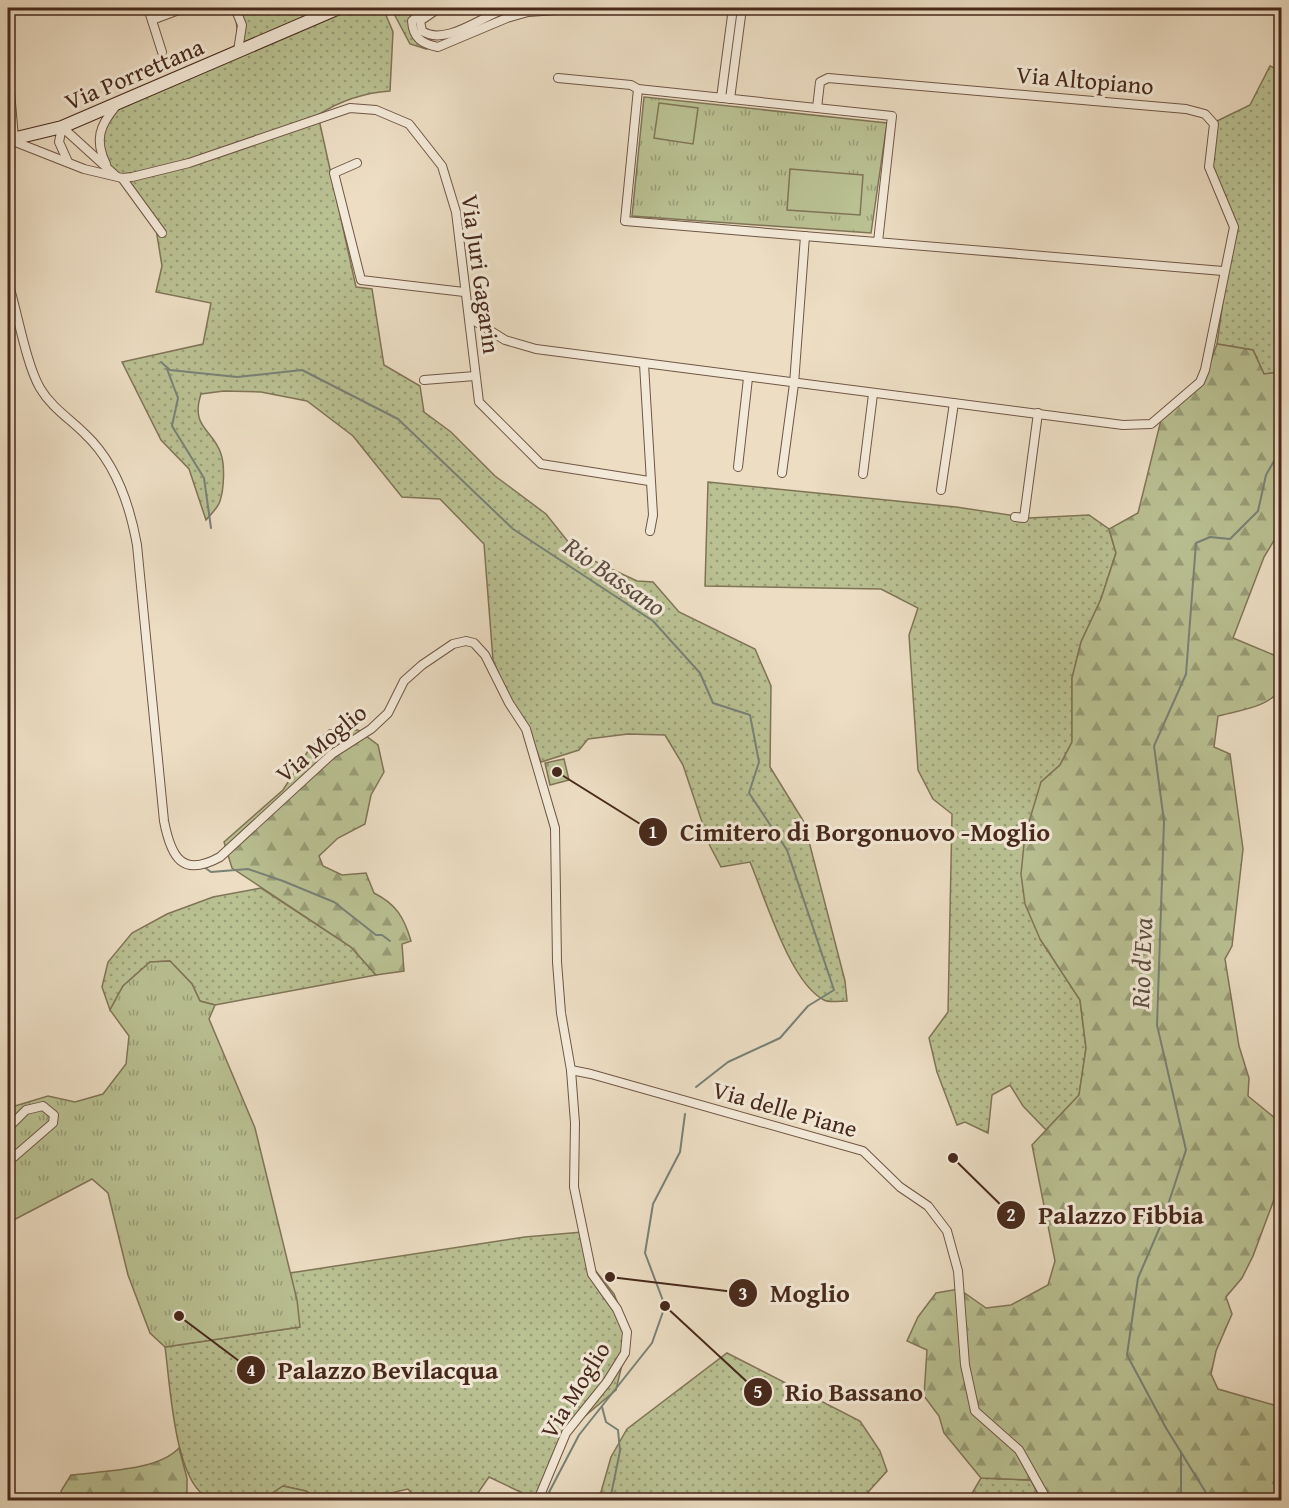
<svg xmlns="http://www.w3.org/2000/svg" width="1289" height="1508" font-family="'Gentium Book Plus',serif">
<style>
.grass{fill:url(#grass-dots);stroke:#807456;stroke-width:1.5}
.forest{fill:url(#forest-firs);stroke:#807456;stroke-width:1.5}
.cemetery{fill:url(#cemetery-stones);stroke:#807456;stroke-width:1.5}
.park{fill:url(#park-tufts);stroke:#807456;stroke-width:1.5}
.pitch{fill:#b9c092;stroke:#807456;stroke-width:1.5}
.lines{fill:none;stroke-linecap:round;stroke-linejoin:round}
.stream{stroke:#788176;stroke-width:2}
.minor-casing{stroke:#705645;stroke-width:10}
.secondary-casing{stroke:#47291b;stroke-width:14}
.minor{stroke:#f3e9d8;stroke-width:8}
.secondary{stroke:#f3e9d8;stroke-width:12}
.labels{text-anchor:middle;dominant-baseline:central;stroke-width:6;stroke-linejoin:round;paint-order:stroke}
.street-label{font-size:24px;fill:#47291b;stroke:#f3e9d8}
.water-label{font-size:26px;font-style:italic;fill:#5c4e41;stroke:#f3e9d8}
.leader{fill:none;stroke:#47291b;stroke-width:2}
.callout-dot{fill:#47291b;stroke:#f3e9d8;stroke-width:2}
.mark-label{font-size:18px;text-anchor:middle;font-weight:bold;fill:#fff}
.callout-label{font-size:26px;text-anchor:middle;font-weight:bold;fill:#47291b;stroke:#f3e9d8;stroke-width:6;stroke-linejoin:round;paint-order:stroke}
</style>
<defs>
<pattern id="grass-dots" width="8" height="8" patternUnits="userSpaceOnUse" patternTransform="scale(1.5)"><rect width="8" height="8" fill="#b9c092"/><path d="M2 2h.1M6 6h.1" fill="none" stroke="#989c76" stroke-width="1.8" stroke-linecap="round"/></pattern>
<pattern id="forest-firs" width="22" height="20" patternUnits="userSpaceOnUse" patternTransform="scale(1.5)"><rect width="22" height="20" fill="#b9c092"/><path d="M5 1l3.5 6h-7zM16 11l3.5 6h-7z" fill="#989c76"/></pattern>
<pattern id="cemetery-stones" width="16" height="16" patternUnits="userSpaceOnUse" patternTransform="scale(1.5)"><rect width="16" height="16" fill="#b9c092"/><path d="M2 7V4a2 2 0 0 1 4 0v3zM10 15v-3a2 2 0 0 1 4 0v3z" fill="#989c76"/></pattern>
<pattern id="park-tufts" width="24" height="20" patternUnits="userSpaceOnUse" patternTransform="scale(1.5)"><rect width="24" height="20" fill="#b9c092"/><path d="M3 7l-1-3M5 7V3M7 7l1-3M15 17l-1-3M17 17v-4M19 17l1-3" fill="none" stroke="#989c76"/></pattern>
</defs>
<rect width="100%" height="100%" fill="#ecddc3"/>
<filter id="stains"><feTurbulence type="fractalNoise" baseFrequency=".00333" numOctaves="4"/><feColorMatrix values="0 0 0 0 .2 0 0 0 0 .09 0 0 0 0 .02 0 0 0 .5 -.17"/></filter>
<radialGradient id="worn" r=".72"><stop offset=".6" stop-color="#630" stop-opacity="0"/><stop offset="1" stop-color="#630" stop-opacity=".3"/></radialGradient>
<g class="grass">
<path d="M235 8H383L393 32 390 91C363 93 341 100 318 115L356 287 372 289 384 365 420 386 424 412 451 432 495 476 546 514 577 553 637 581 653 582 679 612 755 649 771 686 770 767 804 822 845 981 847 1001C840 1001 829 1003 824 1000 790 983 765 897 750 862L721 867 710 846 683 765 665 735 628 734 588 739 579 750 541 762 529 731 509 698 493 660 484 544 440 499 402 497 353 436 307 401 261 392 224 391 201 394C190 428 213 429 221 454 225 466 224 489 220 501 218 508 210 515 206 520L189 469 161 440 122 362 203 344 211 303 156 292 162 266 156 229 112 169 101 144 111 108 239 50Z"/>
<path d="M391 8H421C395 31 418 35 426 49L410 44Z"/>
<polygon points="1270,66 1281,71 1281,372 1264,374 1253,350 1217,344 1234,222 1212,173 1217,121 1250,105"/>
<polygon points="708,482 956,507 1029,518 1089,515 1109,529 1116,553 1101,599 1081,642 1072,678 1072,742 1060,765 1041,782 1040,939 1080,1000 1086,1048 1079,1095 1046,1130 1023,1106 1010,1085 992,1095 988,1133 965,1122 957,1125 937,1072 929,1038 948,1012 952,814 933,799 918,770 909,635 918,608 881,589 705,586"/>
<polygon points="261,888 351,947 376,975 215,1005 200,1001 192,984 170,961 150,962 123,986 110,1010 102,987 108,962 132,933 167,914 213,897"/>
<path d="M582 1232 591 1265 614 1294 628 1329 624 1356 616 1390 567 1431 535 1499 489 1477 473 1500H417L408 1489 361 1500H318L306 1491 283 1486C262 1501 258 1501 232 1499 225 1498 215 1500 209 1498 174 1484 170 1381 165 1347L299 1327 290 1273 525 1237Z"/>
<polygon points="727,1353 860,1421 880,1451 887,1471 861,1500 592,1500 601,1492 611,1457 627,1429"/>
<polygon points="981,1478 1031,1480 1041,1500 968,1500"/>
</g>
<g class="forest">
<path d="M1217 344 1253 350 1264 374 1281 372V529L1264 557 1233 638 1281 658C1281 667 1283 678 1281 686 1274 707 1236 711 1218 716L1214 747 1230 754 1243 849 1232 946 1225 959 1239 1046 1249 1078 1248 1096 1281 1123 1282 1178 1253 1256 1242 1278 1226 1297 1232 1314 1216 1351 1211 1374 1218 1389 1281 1407V1464L1273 1483 1281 1489V1500H1041L1031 1480 981 1478 944 1433 939 1416 924 1396 927 1350 907 1341 918 1317 936 1293 959 1289 986 1308 1011 1305 1048 1285 1055 1261 1032 1145 1079 1095 1086 1048 1080 1000 1040 939 1025 904 1021 874 1025 835 1041 782 1060 765 1072 742V678L1081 642 1101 599 1116 553 1109 529 1138 513 1161 420 1203 382Z"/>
<path d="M329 730H358L378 745 384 772 371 795 365 824 338 838 319 856 323 866 342 875 366 873 374 893C396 904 404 917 411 941L402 944 404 971 376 975 351 947 232 868 224 842 283 790 308 751Z"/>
<path d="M179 1448 187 1478V1500H64L61 1491 71 1475C101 1471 158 1471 179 1448Z"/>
</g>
<polygon class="cemetery" points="564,759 569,780 550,785 545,763"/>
<g class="park">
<polygon points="644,97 887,123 871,233 632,216"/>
<polygon points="170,961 192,984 200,1001 215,1005 209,1019 255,1128 297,1300 300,1327 165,1347 150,1333 128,1275 108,1193 92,1179 8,1223 8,1108 48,1096 75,1102 103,1094 126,1064 129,1036 110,1010 123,986 150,962"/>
<polygon points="283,1486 306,1491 318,1500 262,1500"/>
</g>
<g class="pitch">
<polygon points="659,103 698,108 693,144 654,138"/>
<polygon points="790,169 863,175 860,215 787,210"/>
</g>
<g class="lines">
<g class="stream">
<polyline points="1279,8 1282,13"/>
<polyline points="161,362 170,370 237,377 302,370 398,419 513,529 653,621 700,673 713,703 750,715 759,762 749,793 787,850 834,990 808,1006 780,1038 728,1062 696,1087"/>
<polyline points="167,369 178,398 172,426 204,478 211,528"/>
<polyline points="204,867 211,872 248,869 283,881 334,902 376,935 382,935 390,941"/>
<polyline points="602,1407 606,1422 618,1430 620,1451 610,1500"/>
<polyline points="545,1500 579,1435 652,1343 665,1306 645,1253 653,1204 680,1152 685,1114"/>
<polyline points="1181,1500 1181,1452"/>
<polyline points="1214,1500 1208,1496 1166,1428 1127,1355 1138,1278 1163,1220 1186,1150 1157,1025 1164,821 1154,746 1186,674 1196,543 1210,537 1230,539 1258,511 1266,475 1282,447"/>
</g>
<g class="minor-casing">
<g id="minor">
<polyline points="148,8 162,52"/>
<polyline points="235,8 242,25 238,51"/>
<path d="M427 8 412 21C413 38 422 44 438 47L507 18 528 12 585 8"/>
<path d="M439 8 420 21 422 31C446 47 483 15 508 8"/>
<polyline points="152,20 184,8"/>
<polyline points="8,68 14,138 18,143 84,169 122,178 132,177 189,163 350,108 376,110 409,124 442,166 456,212 479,402 541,464 649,481"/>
<polyline points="558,78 631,85 638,89"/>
<polyline points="721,98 733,8"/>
<polyline points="730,99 742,8"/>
<polyline points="68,162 59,142 62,127 116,176"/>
<polyline points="357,163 334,173 361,280 464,292"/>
<path d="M106 164C94 140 100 125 116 106"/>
<polyline points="122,178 162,233"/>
<polyline points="878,242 892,116 638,89 625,221 1223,271"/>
<path d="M8 282C17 310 26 364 40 388 51 407 70 419 85 434 115 462 130 506 137 545L164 821C171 857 182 878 220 857L332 754 371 729 388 713 404 681 422 665 453 644 466 641 474 643 485 655 509 703 526 729 555 828 557 962 561 1013 571 1070 575 1123 574 1187 592 1274 617 1309 627 1332 625 1353 607 1382 566 1433 538 1500"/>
<polyline points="470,318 505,340 536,349 1123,425 1151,424 1200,382 1205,370 1234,227 1209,167 1214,124 1205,114 1186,109 828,78 820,82 817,108"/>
<polyline points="644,364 653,515 650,531"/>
<polyline points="424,380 475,376"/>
<polyline points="738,467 748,378"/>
<polyline points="782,473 794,384 805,236"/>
<polyline points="863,474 873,394"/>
<polyline points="941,490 954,403"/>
<polyline points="1015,517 1024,518 1038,413"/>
<polyline points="571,1070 591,1074 863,1151 900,1187 928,1206 947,1231 958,1271 965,1365 975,1411 1019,1450 1047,1500"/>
<polyline points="8,1128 26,1110 43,1106 54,1115 53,1123 8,1162"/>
</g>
</g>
<g class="secondary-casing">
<polyline id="secondary" points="8,140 62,127 339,8"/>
</g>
<use href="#minor" class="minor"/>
<use href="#secondary" class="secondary"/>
</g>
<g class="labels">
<g class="street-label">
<text transform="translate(134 74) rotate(-23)">Via Porrettana</text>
<text transform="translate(1085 80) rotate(5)">Via Altopiano</text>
<text transform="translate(481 274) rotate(82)">Via Juri Gagarin</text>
<text transform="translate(321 743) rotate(-39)">Via Moglio</text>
<text transform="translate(785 1109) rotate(16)">Via delle Piane</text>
<text transform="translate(575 1390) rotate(-58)">Via Moglio</text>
</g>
<g class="water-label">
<text transform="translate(615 576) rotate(35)">Rio Bassano</text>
<text transform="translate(1141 963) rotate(-88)">Rio d'Eva</text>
</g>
</g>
<path class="leader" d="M557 772L653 832M953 1158L1011 1215M610 1277L743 1293M179 1316L251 1370M665 1306L758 1392"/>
<g class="callout-dot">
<circle cx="557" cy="772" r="6"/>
<circle cx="953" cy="1158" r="6"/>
<circle cx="610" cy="1277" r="6"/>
<circle cx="179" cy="1316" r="6"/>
<circle cx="665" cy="1306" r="6"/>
<circle cx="653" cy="832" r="15"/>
<circle cx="1011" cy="1215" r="15"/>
<circle cx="743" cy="1293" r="15"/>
<circle cx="251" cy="1370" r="15"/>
<circle cx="758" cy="1392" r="15"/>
</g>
<g class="mark-label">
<text x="653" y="838">1</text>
<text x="1011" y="1221">2</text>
<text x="743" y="1300">3</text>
<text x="251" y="1376">4</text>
<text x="758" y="1398">5</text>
</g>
<g class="callout-label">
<text x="865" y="841">Cimitero di Borgonuovo -Moglio</text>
<text x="1121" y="1224">Palazzo Fibbia</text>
<text x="810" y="1302">Moglio</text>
<text x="388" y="1379">Palazzo Bevilacqua</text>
<text x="854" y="1401">Rio Bassano</text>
</g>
<rect width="1289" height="1508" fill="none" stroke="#ecddc3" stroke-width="30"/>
<rect x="9" y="9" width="1271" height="1490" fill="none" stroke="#47291b" stroke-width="3"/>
<rect x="15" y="15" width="1259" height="1478" fill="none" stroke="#47291b" stroke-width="1.5"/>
<rect width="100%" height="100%" filter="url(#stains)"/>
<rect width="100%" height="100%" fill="url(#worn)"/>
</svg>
